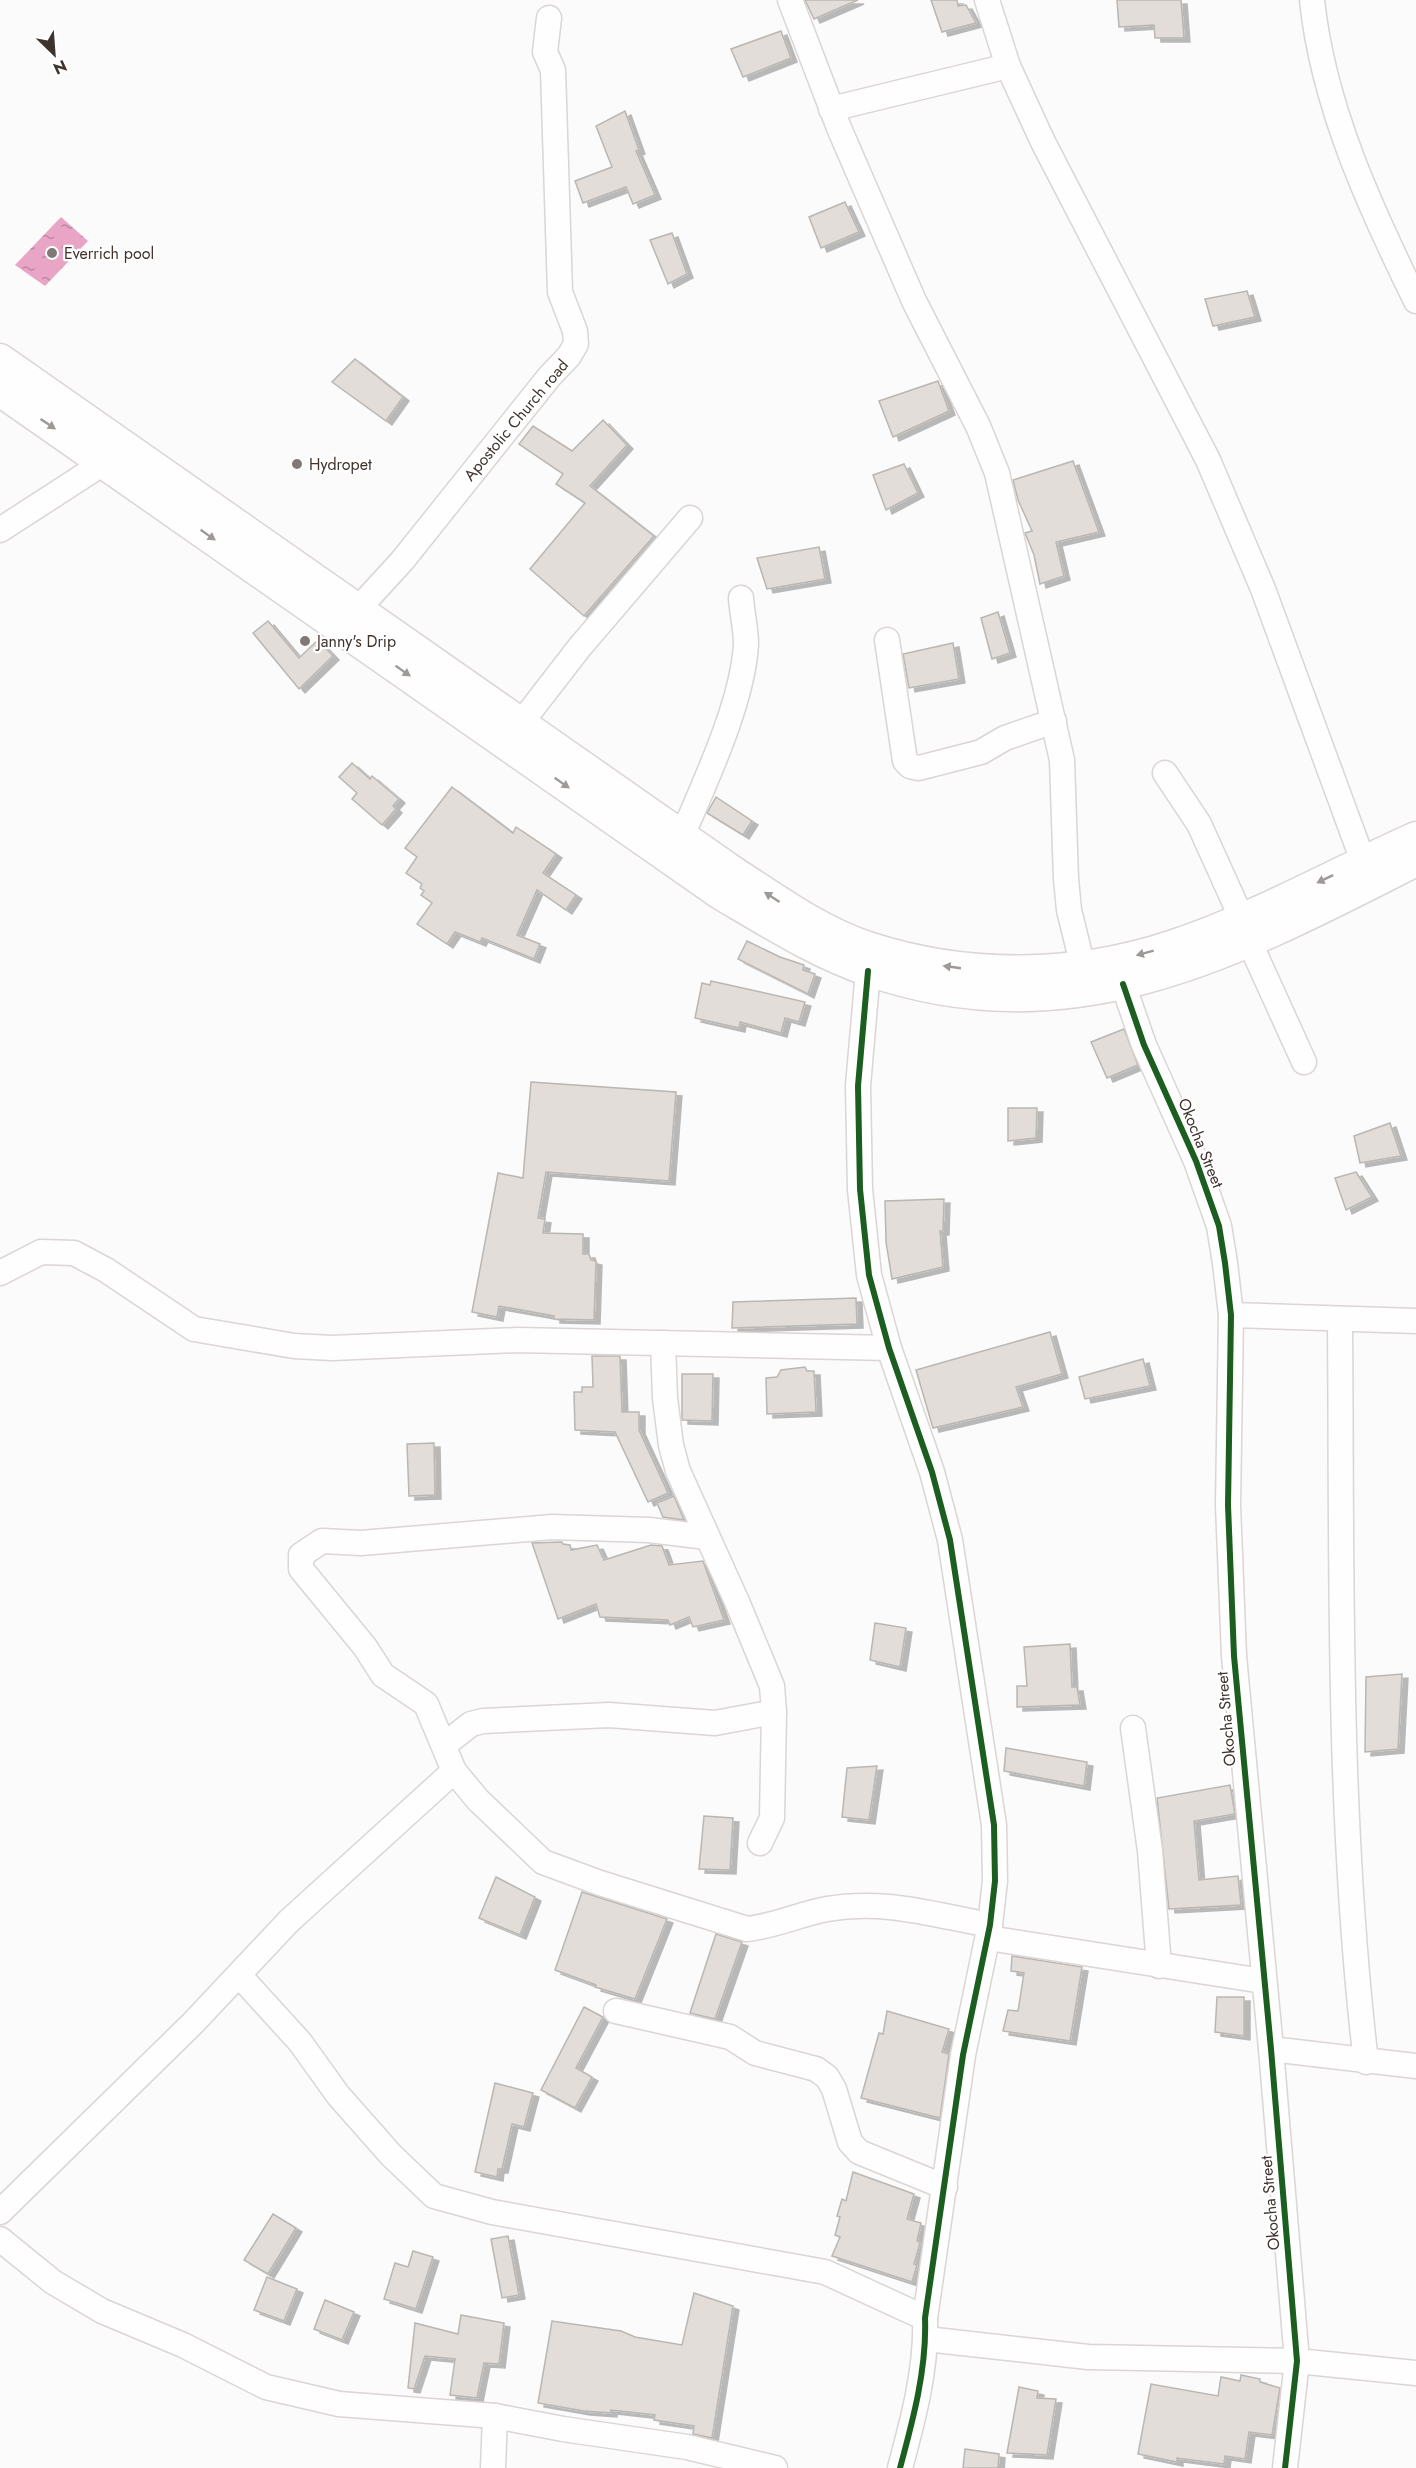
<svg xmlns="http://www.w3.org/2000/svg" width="1416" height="2468" font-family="Jost,sans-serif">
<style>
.water{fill:url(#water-ripples)}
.building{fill:#e2ddd9;stroke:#bab6b2;stroke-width:1.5;filter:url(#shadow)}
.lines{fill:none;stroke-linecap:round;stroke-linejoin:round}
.minor-casing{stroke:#dbd5d3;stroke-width:27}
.major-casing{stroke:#dbd5d3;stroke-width:33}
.minor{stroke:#fefefe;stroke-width:24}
.major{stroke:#fefefe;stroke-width:30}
.cycleway-casing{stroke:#fff;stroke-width:10}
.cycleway{stroke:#1b5e20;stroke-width:6}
.oneway{fill:#9e9896}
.poi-dot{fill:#817976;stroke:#fff;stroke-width:2}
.labels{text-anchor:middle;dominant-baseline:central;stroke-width:4.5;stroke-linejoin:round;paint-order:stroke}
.poi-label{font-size:16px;fill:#3f332e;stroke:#fff;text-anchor:start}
.street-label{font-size:16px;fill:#3f332e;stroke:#fff}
</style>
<defs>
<pattern id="water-ripples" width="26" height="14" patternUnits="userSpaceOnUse" patternTransform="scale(1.5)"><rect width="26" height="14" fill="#e8a5c5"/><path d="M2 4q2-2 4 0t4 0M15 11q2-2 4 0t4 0" fill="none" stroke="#bd87a0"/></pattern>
<filter id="shadow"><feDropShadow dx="6" dy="4" stdDeviation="0" flood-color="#0004"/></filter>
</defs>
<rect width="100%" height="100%" fill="#fbfbfb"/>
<polygon class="water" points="61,217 88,241 45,286 15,265"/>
<g class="building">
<polygon points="805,0 858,0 814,19"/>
<polygon points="931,0 957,0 958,6 966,5 976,23 942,32"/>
<polygon points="1117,0 1181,0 1184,38 1155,38 1154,25 1119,27"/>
<polygon points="781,31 791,58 743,77 731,49"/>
<polygon points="625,111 639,150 636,151 655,195 633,204 626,187 583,203 575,181 612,167 596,126"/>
<polygon points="845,202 859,232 821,248 809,217"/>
<polygon points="672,233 687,274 668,284 650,240"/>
<polygon points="1247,291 1255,317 1213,326 1205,299"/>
<polygon points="355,359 403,397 386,421 332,382"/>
<polygon points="938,381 949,411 893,437 879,401"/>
<polygon points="603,420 627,445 590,486 654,536 584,616 530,569 585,503 556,484 563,474 519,444 533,426 572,451"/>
<polygon points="1073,461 1099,532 1056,542 1064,576 1040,584 1034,555 1025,533 1032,531 1018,500 1013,480"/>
<polygon points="904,464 918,493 886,510 873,475"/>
<polygon points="819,547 825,579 767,589 757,558"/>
<polygon points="998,612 1010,653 992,659 981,618"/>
<polygon points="268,621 299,658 318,640 333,656 299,689 253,633"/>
<polygon points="953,643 959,679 909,688 903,654"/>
<polygon points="352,763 370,779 372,776 399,799 393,806 396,809 382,825 352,799 357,793 339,777"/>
<polygon points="452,787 513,833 516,827 556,854 543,873 576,895 566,910 537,890 517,935 540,944 534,959 482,938 480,942 455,932 447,944 417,924 432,903 421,895 424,891 420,888 422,884 406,873 417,857 405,848"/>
<polygon points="716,797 752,821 743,835 707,813"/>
<polygon points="747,941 780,957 804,965 803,970 815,974 808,994 738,959"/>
<polygon points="711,981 805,1002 799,1022 785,1018 781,1033 740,1022 739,1028 695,1018 702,983 710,985"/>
<polygon points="1124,1029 1138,1065 1107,1078 1091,1042"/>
<polygon points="531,1082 676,1092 669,1181 546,1172 538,1218 545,1219 543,1233 583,1234 583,1254 589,1254 591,1260 596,1261 594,1320 554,1319 554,1316 499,1306 497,1317 472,1312 498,1173 523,1178"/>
<polygon points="1008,1108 1037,1108 1036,1138 1008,1141"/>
<polygon points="1390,1123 1401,1156 1360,1163 1354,1136"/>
<polygon points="1356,1172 1372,1197 1346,1210 1335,1178"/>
<polygon points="944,1199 943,1231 940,1231 943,1267 892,1279 886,1242 885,1201"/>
<polygon points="856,1298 857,1324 732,1328 733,1302"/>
<polygon points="1050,1332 1062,1374 1016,1387 1023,1407 933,1428 916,1370"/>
<polygon points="592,1356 620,1356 622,1412 639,1412 639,1430 668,1493 648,1502 615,1432 575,1430 574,1392 582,1392 582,1387 593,1387"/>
<polygon points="1143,1359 1150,1386 1085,1399 1079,1377"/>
<polygon points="805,1367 807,1371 814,1371 816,1412 767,1414 766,1378 777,1377 781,1370"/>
<polygon points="682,1374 713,1374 712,1421 682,1420"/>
<polygon points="434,1443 435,1495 409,1496 407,1444"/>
<polygon points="674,1496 684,1520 663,1517 657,1503"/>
<polygon points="562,1542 563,1544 570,1545 571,1550 597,1545 604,1560 651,1545 662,1546 669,1565 703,1561 724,1620 693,1627 689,1617 670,1625 668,1620 600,1617 596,1604 558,1619 532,1543"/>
<polygon points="875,1623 906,1628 900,1667 870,1660"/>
<polygon points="1070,1644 1072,1687 1077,1687 1080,1705 1017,1707 1017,1686 1027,1686 1024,1647"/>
<polygon points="1402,1674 1398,1749 1365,1752 1366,1677"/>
<polygon points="1006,1748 1087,1762 1084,1786 1004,1771"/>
<polygon points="877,1766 869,1820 842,1817 847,1768"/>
<polygon points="1230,1785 1235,1814 1194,1821 1199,1880 1238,1876 1241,1905 1169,1909 1157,1798"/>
<polygon points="704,1816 733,1818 730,1870 699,1869"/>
<polygon points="496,1877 535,1897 520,1935 479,1918"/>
<polygon points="582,1892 667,1919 635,1999 595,1987 596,1985 555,1970"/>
<polygon points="716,1934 742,1942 715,2019 690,2013"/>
<polygon points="1012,1956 1082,1967 1070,2041 1003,2031 1008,2010 1018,2011 1024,1973 1011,1971"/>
<polygon points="1217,1997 1244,1997 1244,2036 1215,2032"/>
<polygon points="584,2007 603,2017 576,2068 592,2077 575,2108 541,2090"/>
<polygon points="887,2011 949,2029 942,2052 949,2054 940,2118 861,2098 879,2033 883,2034"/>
<polygon points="495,2083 533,2093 524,2127 512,2124 502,2169 498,2169 497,2177 475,2172"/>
<polygon points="853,2172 914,2194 907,2219 921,2223 917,2241 920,2243 914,2264 917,2265 912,2282 832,2256 840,2237 835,2235 840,2217 837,2216 842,2199 846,2201"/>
<polygon points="273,2214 296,2228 268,2274 244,2260"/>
<polygon points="508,2236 519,2295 502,2298 491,2239"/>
<polygon points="413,2251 433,2257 416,2309 384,2299 395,2263 408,2267"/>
<polygon points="267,2277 297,2289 284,2321 254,2310"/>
<polygon points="694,2293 733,2306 712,2438 693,2434 694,2426 654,2420 655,2415 611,2410 611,2413 584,2411 538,2403 552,2321 621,2331 635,2337 682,2345"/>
<polygon points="325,2300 354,2312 342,2340 314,2329"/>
<polygon points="461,2315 504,2323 499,2364 484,2363 477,2398 450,2395 455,2359 425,2356 414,2389 408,2388 415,2323 458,2334"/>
<polygon points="1241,2375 1260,2379 1260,2382 1280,2388 1272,2435 1249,2432 1245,2459 1225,2456 1224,2464 1177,2458 1177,2462 1138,2454 1151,2384 1218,2396 1221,2377 1240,2381"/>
<polygon points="1019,2387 1038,2391 1037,2398 1056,2399 1047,2455 1007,2453"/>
<polygon points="965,2449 999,2454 998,2468 963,2468"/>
</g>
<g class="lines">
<g class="minor-casing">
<g id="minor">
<polyline points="790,0 839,128 914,301 978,426 997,473 1062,760 1066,879 1069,910 1083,967"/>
<polyline points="987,0 1008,66 1043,142 1208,460 1263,589 1363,861"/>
<path d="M1312 0C1323 106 1370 207 1416 301"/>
<polyline points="831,109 1008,66"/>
<polyline points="0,530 105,462"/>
<polyline points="357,610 402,561 549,377 569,356 576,344 575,331 560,292 553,70 545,52 549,18"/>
<polyline points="887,640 905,761 910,766 919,768 981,752 1005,738 1054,721"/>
<polyline points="521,723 579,648 690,518"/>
<polyline points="1165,773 1199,824 1242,919"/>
<path d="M682 836C705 782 743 702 746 644 746 629 742 613 741 598"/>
<polyline points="1250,943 1304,1062"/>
<path d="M868 971 858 1086 860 1189 869 1275 889 1348 932 1472 950 1540 994 1825 995 1881 990 1925 963 2055 925 2318C927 2368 913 2420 900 2468"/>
<polyline points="1123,984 1144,1045 1196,1161 1219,1226 1225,1263 1231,1315 1228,1505 1234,1656 1271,2049 1297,2361 1285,2468"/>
<polyline points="0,1273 41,1252 74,1253 106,1270 194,1329 294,1346 332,1348 517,1340 889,1348"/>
<polyline points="1231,1315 1416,1321"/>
<path d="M1340 1320C1342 1568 1337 1816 1366 2062"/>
<polyline points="663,1343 665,1398 671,1445 678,1471 738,1604 772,1686 774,1712 772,1818 760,1843"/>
<path d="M707 1537 649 1530 552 1527 361 1543 322 1541 301 1555V1569L365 1647 383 1675 426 1704 454 1771 478 1800 543 1862 600 1883 747 1929C775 1926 800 1914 827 1909 886 1899 933 1915 990 1925"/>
<polyline points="1133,1728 1150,1851 1159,1966"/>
<polyline points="444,1745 471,1724 483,1721 609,1715 715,1723 774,1712"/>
<polyline points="988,1938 1263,1981"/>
<polyline points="239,1975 300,2042 338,2095 391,2155 434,2196 492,2212 825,2272 925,2318"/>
<polyline points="616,2011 730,2037 755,2053 816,2069 827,2077 834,2089 850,2142 859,2152 945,2187"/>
<polyline points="1271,2049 1416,2066"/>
<polyline points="0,2212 193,2023 289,1921 454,1771"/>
<polyline points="0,2239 53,2282 102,2311 183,2345 266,2387 339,2404 495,2416 563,2429 687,2447 775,2468"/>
<polyline points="926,2339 1088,2357 1297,2361 1416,2373"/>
<polyline points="493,2468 495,2416"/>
</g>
</g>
<g class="major-casing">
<g id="major">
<path d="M0 359 734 872C776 899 819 931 868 947 966 979 1074 978 1171 946 1256 918 1335 873 1416 837"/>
<path d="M0 391 720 894C768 922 816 953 869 971 1074 1041 1237 952 1416 861"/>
</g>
</g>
<use href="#minor" class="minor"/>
<use href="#major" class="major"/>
<g class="cycleway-casing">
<g id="cycleway">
<path d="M868 971 858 1086 860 1189 869 1275 889 1348 932 1472 950 1540 994 1825 995 1881 990 1925 963 2055 925 2318C927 2368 913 2420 900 2468"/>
<polyline points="1123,984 1144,1045 1196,1161 1219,1226 1225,1263 1231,1315 1228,1505 1234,1656 1271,2049 1297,2361 1285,2468"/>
</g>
</g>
<use href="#cycleway" class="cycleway"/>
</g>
<defs><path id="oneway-solid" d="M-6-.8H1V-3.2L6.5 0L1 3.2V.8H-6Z" transform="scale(1.5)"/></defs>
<g class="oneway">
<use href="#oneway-solid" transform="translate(48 424) rotate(34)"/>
<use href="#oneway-solid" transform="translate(208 535) rotate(35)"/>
<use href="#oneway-solid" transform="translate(403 671) rotate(35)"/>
<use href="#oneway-solid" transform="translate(562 783) rotate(35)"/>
<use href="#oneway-solid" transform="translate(1325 879) rotate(154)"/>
<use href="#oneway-solid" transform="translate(772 897) rotate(-147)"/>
<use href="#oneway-solid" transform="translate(1145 953) rotate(165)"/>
<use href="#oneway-solid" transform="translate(952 967) rotate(-172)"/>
</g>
<g class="poi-dot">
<circle cx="52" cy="253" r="6"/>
<circle cx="297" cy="464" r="6"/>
<circle cx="305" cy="641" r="6"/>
</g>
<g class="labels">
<g class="poi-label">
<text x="64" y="253">Everrich pool</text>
<text x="309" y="464">Hydropet</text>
<text x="317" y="641">Janny's Drip</text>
</g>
<g class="street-label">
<text transform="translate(516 420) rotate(-50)">Apostolic Church road</text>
<text transform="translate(1201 1143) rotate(68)">Okocha Street</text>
<text transform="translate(1226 1719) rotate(-95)">Okocha Street</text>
<text transform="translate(1270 2203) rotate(-95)">Okocha Street</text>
</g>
</g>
<g transform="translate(54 54) rotate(155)" stroke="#ffffff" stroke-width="4.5" paint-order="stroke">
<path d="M0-4.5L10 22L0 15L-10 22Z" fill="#3f332e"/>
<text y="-9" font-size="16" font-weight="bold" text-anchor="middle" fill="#3f332e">N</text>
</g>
</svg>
